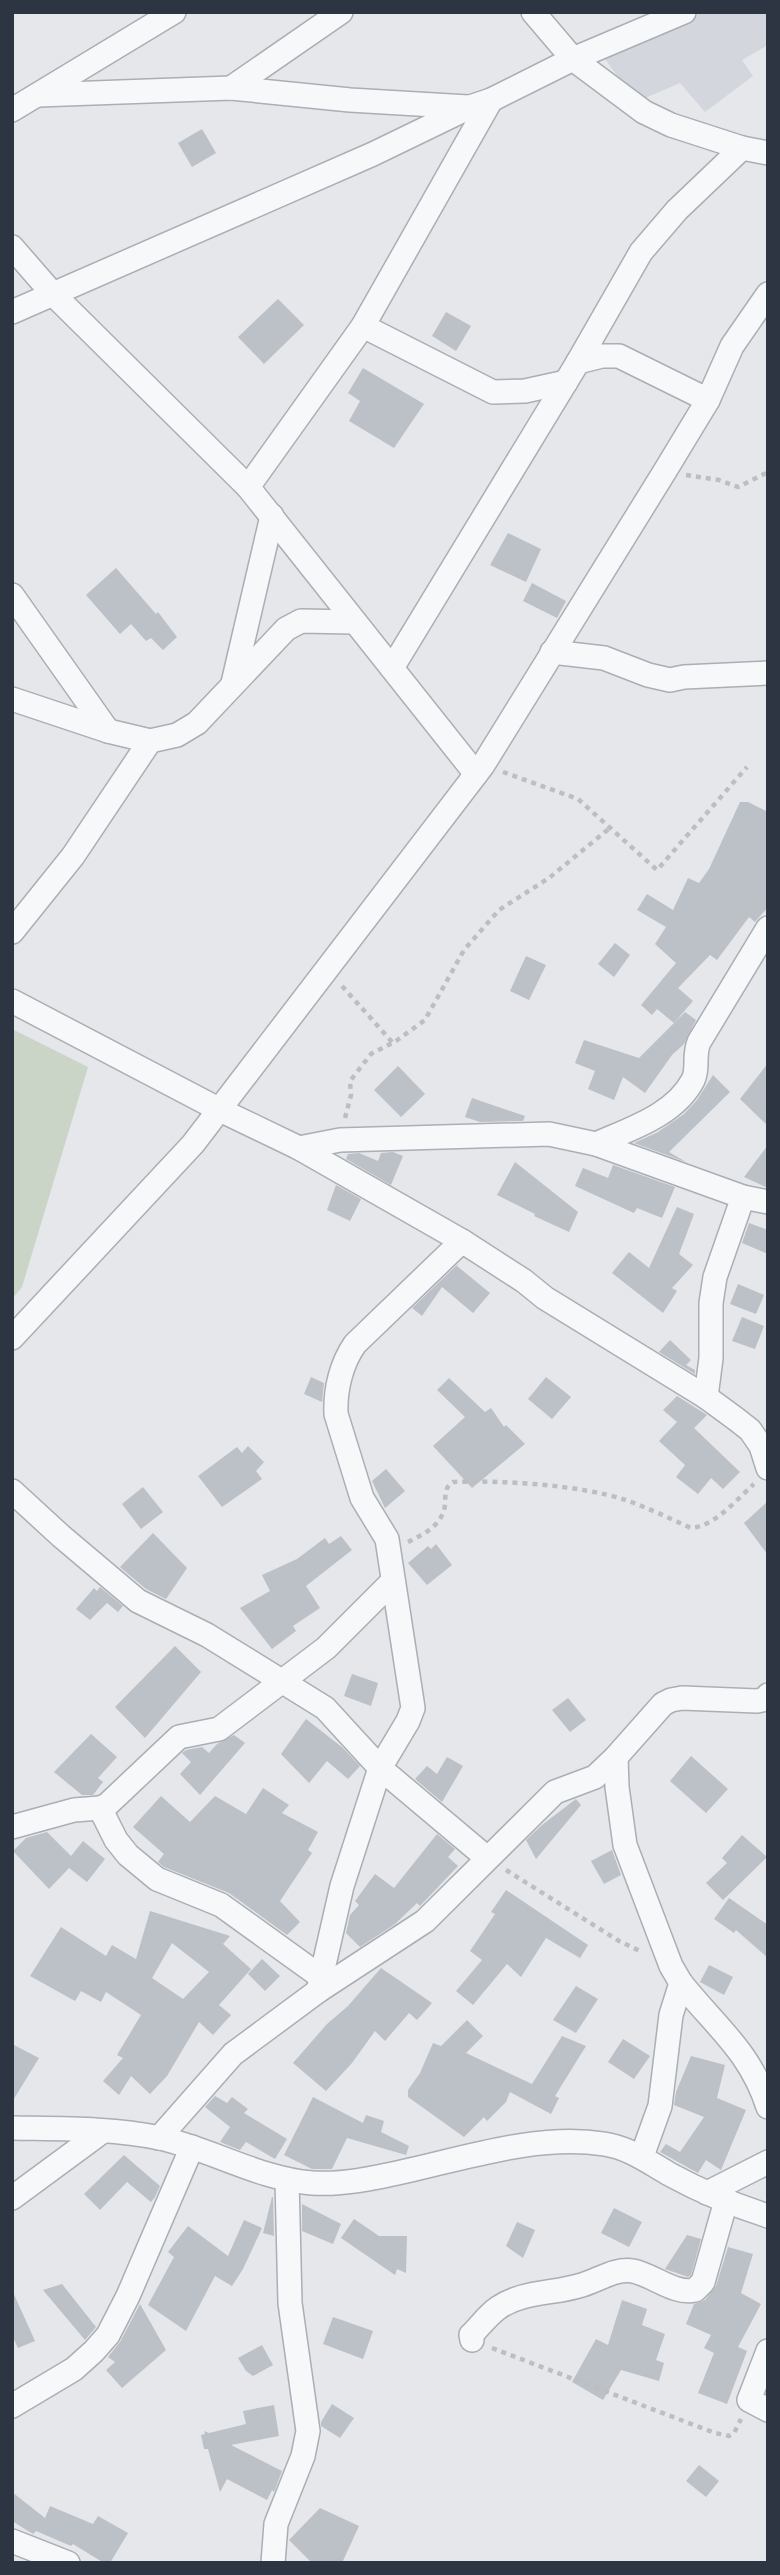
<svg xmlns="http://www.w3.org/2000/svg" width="780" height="2575" font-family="'Public Sans',sans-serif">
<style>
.built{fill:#d3d6dd}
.green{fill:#cad4c7}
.building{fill:#bcc0c7;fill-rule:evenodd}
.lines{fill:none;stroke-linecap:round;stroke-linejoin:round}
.minor-casing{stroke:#aaaeb5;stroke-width:26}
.path{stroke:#bbbec3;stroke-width:4.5;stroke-dasharray:5 5;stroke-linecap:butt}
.minor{stroke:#f7f8fa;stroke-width:23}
</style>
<rect width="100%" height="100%" fill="#e5e7eb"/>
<polygon class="built" points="703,12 768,12 768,45 742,60 753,76 705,112 680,83 636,102 605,59"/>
<polygon class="green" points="12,1029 88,1067 22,1287 12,1299"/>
<g class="building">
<polygon points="202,129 216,153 192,167 178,143"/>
<polygon points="278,299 304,325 264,364 238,337"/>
<polygon points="446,312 471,326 456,351 432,336"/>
<polygon points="363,368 424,404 394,448 349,421 360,401 348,393"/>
<polygon points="508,533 541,549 526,582 490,565"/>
<polygon points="116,568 156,614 158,612 177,637 163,650 151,638 146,641 131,624 120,634 86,595"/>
<polygon points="532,583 566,601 557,618 523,601"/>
<polygon points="740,802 748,802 768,812 768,907 755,922 749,917 717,960 710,955 678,988 693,1001 674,1023 657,1009 652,1015 641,1005 676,963 655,944 666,927 637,910 647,894 673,910 688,878 699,883 709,869"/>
<polygon points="615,943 630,955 614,977 598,964"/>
<polygon points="526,956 546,965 529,1000 510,991"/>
<polygon points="685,1012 696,1020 684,1044 672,1055 645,1093 623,1077 614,1100 588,1089 595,1071 575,1063 584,1040 639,1058"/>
<polygon points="768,1063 768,1126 740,1099"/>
<polygon points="398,1066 425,1094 401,1117 374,1090"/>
<polygon points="713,1075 730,1092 669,1152 686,1162 634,1143 658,1132 684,1114 697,1100"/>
<polygon points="472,1098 525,1116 523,1121 480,1122 465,1117"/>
<polygon points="768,1145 768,1188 744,1177"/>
<polygon points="393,1152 403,1156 391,1185 346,1159 348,1154 359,1153 378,1161 381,1153"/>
<polygon points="515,1162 578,1212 569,1232 534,1216 535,1214 497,1195"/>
<polygon points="613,1165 675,1187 662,1218 637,1208 634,1213 575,1186 583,1168 608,1178"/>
<polygon points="336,1185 361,1199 350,1221 327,1210"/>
<polygon points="677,1207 694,1214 679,1254 693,1265 672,1288 677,1291 663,1313 612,1273 629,1252 649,1268"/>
<polygon points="749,1223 768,1230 768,1254 742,1243"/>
<polygon points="458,1264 457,1266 490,1293 473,1313 442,1287 422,1316 412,1308"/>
<polygon points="738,1284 764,1295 756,1314 730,1304"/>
<polygon points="742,1317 764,1326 755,1349 732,1341"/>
<polygon points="670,1340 691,1360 686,1365 695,1370 695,1374 659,1352"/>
<polygon points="311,1377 324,1383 322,1402 304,1394"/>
<polygon points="546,1377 571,1397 552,1419 528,1399"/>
<polygon points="449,1378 485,1412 491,1408 504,1427 506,1425 525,1444 472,1488 433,1446 465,1417 437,1390"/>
<polygon points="677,1396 707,1415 694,1428 740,1472 723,1489 711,1478 698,1494 676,1477 685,1465 659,1441 677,1422 663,1410"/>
<polygon points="248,1446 264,1462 256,1471 262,1479 222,1507 198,1476 237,1447 242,1453"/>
<polygon points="386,1469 405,1491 385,1508 372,1481"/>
<polygon points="143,1487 163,1512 141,1529 122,1504"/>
<polygon points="768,1501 768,1555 744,1523"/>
<polygon points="153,1533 187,1568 166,1599 146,1589 120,1567"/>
<polygon points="341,1536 352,1550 306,1586 320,1608 293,1626 296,1631 272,1649 240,1608 270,1591 262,1575 297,1559 325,1538 329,1544"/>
<polygon points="436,1544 452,1565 427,1585 408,1563 428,1546 431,1549"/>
<polygon points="100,1587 123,1606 118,1612 107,1603 90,1620 76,1609 94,1588 97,1591"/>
<polygon points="175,1646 201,1672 145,1738 115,1707"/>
<polygon points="352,1674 378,1683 371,1706 344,1696"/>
<polygon points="568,1698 586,1720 570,1732 552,1710"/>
<polygon points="306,1719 343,1748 360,1766 348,1779 327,1761 309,1783 281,1754"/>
<polygon points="91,1734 117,1757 98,1778 103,1782 93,1795 82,1795 54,1772"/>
<polygon points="234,1735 245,1743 200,1795 180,1774 191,1762 182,1753 186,1750 202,1747 209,1753 217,1744"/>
<polygon points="691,1756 728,1789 706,1813 670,1781"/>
<polygon points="447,1757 463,1766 442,1802 415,1779 427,1766 437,1774"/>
<polygon points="263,1788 289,1805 282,1813 318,1832 308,1850 312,1853 280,1901 300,1922 287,1935 229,1893 164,1867 158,1862 164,1854 133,1827 161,1796 190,1822 215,1796 246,1814"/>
<polygon points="576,1799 581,1805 536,1859 526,1840 542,1825"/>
<polygon points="47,1832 71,1856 83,1841 105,1859 87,1882 69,1868 49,1889 13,1851 26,1838"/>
<polygon points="437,1834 455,1849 448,1857 458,1866 420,1906 417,1903 395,1924 360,1947 346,1933 350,1915 359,1905 355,1901 375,1874 394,1888"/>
<polygon points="742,1835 767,1857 723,1900 706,1883 727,1863 722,1858"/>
<polygon points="612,1850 621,1875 604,1884 591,1861"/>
<polygon points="506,1890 588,1945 580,1958 546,1938 521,1977 507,1964 473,2005 456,1991 482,1960 470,1951 495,1914 491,1912"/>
<polygon points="729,1898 768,1925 768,1958 736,1930 734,1933 714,1919"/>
<path d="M150 1911 230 1936 223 1944 251 1969 219 2005 231 2015 213 2035 199 2022 167 2076 150 2094 131 2076 119 2095 103 2081 123 2058 117 2055 141 2015 106 1992 101 2002 81 1991 75 2001 30 1976 61 1927 106 1956 112 1945 136 1959ZM172 1943 209 1972 183 1999 152 1978Z"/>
<polygon points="262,1959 280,1976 265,1991 248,1974"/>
<polygon points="709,1965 733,1977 724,1995 700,1982"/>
<polygon points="381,1968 432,2003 417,2020 409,2013 385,2041 375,2031 352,2063 326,2091 293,2063 327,2024 348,2006"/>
<polygon points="576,1986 598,1999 576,2033 553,2020"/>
<polygon points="467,2020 483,2036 466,2053 532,2084 562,2036 586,2046 555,2096 559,2098 551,2114 510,2092 506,2102 487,2121 484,2117 464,2137 408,2097 408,2090 420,2073 433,2043 441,2046"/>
<polygon points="623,2039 650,2056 634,2079 608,2062"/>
<polygon points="12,2044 39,2058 12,2102"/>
<polygon points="691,2056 725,2065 717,2098 746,2110 721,2170 706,2160 698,2173 660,2152 666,2144 680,2152 704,2117 674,2105 676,2092"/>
<polygon points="215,2096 227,2103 232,2097 248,2109 244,2113 287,2139 275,2159 246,2142 240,2150 220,2142 230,2127 205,2107"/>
<polygon points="313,2097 363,2123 366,2115 384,2121 381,2132 409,2146 406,2155 347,2138 332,2169 312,2169 284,2155"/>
<polygon points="124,2155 160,2186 155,2197 151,2202 127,2182 100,2210 84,2194"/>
<polygon points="272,2197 273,2197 274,2236 263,2233"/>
<polygon points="302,2204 341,2224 333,2244 302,2231"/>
<polygon points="614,2208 642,2222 629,2247 601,2233"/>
<polygon points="354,2219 379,2236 407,2236 406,2273 397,2269 395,2275 341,2238"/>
<polygon points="244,2220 262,2228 243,2269 232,2286 215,2276 186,2331 148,2305 174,2257 168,2252 188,2226 228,2256"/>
<polygon points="517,2222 535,2230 523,2258 506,2246"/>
<polygon points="687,2235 701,2239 691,2275 688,2277 665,2269"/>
<polygon points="728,2247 753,2254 741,2293 761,2304 738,2347 747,2351 727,2404 698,2393 714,2353 704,2348 711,2335 686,2324 694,2304 705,2300 716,2286"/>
<polygon points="62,2284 96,2327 85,2340 43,2290"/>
<polygon points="12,2290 35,2341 18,2348 12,2335"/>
<polygon points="622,2300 647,2309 642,2325 665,2334 656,2360 664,2363 659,2381 621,2370 603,2400 572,2382 596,2339 608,2345"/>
<polygon points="140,2304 166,2350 122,2388 106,2370 115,2362 108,2357 120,2342"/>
<polygon points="333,2317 373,2331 363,2359 323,2344"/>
<polygon points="262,2345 273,2365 253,2376 246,2371 238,2358"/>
<polygon points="332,2404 354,2418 340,2438 321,2426 321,2422"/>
<polygon points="274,2405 279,2436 231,2445 282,2471 274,2492 272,2490 267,2500 227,2479 220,2492 208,2449 204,2449 201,2435 205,2434 204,2431 209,2433 246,2424 243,2411"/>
<polygon points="699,2465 719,2481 706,2497 686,2481"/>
<polygon points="12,2492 45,2518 50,2506 93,2524 98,2516 128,2533 110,2563 104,2563 73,2544 71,2546 36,2531 33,2534 12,2521"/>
<polygon points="320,2508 359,2526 342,2563 312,2563 289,2540"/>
</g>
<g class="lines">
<g class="minor-casing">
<g id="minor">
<polyline points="533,12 573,59 644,112 671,125 742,148 768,153"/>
<polyline points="231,88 341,12"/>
<polyline points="38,95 231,88 350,100 468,107"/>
<polyline points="12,110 174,12"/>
<polyline points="12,247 52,293 248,487 476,774"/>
<polyline points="12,312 373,154 470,107 491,100 573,59 684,12"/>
<polyline points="363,326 493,392 525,391 566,382"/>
<polyline points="578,362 602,356 619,356 708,400"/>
<polyline points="248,487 363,326 491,100"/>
<polyline points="12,595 108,731"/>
<polyline points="552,652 604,658 648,675 670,680 684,677 768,673"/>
<polyline points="392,668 578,362 641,252 677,210 742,148"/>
<polyline points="233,683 272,516"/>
<polyline points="12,699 108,731 150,741"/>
<polyline points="12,932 73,856 150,741 177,735 197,723 286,629 301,621 353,622"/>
<polyline points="12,1001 220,1110 299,1148 462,1241 524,1281 545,1298 706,1397 736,1419 750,1430 761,1446 768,1468"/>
<path d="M596 1144C630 1129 675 1115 693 1080 699 1068 693 1056 699 1042L768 928"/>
<polyline points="299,1148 340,1140 549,1134 596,1144 743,1197 768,1202"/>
<polyline points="12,1338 193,1144 483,765 665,471 708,400 732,346 768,294"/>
<polyline points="706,1397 711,1358 711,1303 715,1277 743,1197"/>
<polyline points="12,1491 61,1536 138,1601 207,1635 325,1708 380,1768 487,1858"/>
<polyline points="616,1757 617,1787 625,1845 671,1966 681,1983 671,2015 660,2106 642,2156"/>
<polyline points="100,1808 116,1840 128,1855 157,1879 221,1905 321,1977"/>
<polyline points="12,1827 74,1810 100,1808 107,1805 179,1737 219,1729 326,1648 392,1582"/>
<path d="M681 1983C716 2027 750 2051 768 2107"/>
<path d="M318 1991 342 1886 380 1768 408 1721 413 1708 387 1539 362 1498 336 1414C335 1390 341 1364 355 1344L462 1241"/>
<path d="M12 2128C61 2129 112 2128 160 2138 211 2149 259 2179 312 2183 344 2185 375 2178 406 2171 469 2157 538 2134 604 2144 630 2148 648 2162 671 2175 702 2192 734 2205 768 2216"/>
<polyline points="159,2138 233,2054 318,1991 425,1921 555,1792 595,1777 616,1757 663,1704 671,1700 682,1698 757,1701 766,1699 768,1695"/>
<polyline points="707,2193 768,2162"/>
<polyline points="12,2198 103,2131"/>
<path d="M472 2340 471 2335C480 2326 488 2315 498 2308 522 2291 554 2294 582 2285 599 2280 615 2268 633 2271 653 2275 675 2295 695 2290L703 2282 726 2201"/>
<polyline points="768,2351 749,2400 768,2410"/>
<polyline points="12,2406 74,2369 94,2351 108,2335 128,2296 192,2147"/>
<polyline points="12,2541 68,2563"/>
<polyline points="273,2563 276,2524 303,2456 308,2431 290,2303 287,2180"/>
</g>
</g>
<g class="path">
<polyline points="686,475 719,480 738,487 768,472"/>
<polyline points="503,772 578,799 657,870 747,767"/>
<polyline points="342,986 393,1043"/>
<polyline points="345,1118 351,1095 350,1081 371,1054 396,1041 425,1020 464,950 499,910 549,878 611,827"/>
<path d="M408 1542C422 1535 437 1528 443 1513 448 1502 441 1489 453 1482 502 1480 580 1485 626 1500 648 1508 669 1518 691 1528 715 1526 736 1500 754 1484"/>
<polyline points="506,1870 619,1941 642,1952"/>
<polyline points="492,2348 715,2433 729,2436 734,2433 741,2419"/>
</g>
<use href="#minor" class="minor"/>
</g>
<rect width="780" height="2575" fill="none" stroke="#2e3542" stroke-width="28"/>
</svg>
